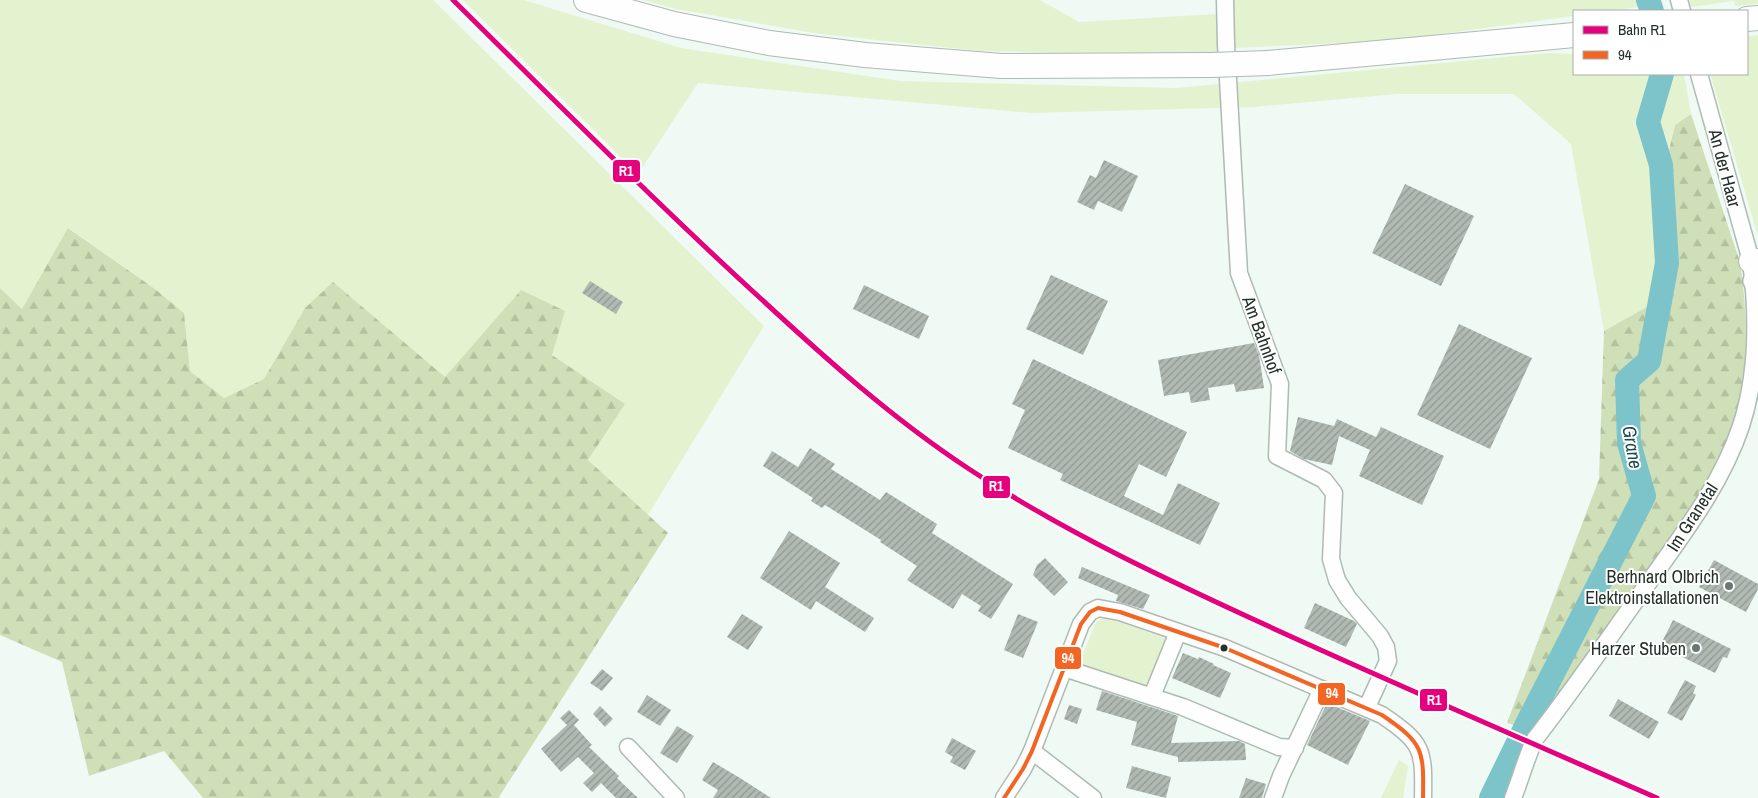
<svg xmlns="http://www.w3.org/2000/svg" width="1758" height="798" font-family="'Archivo Narrow',sans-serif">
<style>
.green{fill:#e3f3d0}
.forest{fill:url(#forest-firs)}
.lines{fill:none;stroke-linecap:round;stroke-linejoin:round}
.river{stroke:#7cc4c9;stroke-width:24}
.building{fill:url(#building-hatch)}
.minor-casing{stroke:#aebab4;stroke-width:19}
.major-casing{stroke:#aebab4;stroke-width:24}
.highway-casing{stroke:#aebab4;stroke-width:26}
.minor{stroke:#fdfefd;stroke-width:16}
.major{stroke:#fdfefd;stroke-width:21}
.highway{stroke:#fdfefd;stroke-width:24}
.highway-bridge-casing{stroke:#aebab4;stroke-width:26;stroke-linecap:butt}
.highway-bridge{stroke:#fdfefd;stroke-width:24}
.bus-1-casing{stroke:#fff;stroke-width:8}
.bus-1{stroke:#f26522;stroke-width:4}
.rail-1-casing{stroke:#fff;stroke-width:9}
.rail-1{stroke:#e5007d;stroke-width:5}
.poi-dot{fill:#6b7771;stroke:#fff;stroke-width:2}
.bus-dot{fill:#24312b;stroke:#fff;stroke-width:2}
.labels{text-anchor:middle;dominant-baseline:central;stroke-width:4;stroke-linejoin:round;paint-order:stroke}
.street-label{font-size:18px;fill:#24312b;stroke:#fff}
.poi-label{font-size:18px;fill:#24312b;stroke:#fff;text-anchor:end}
.water-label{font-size:19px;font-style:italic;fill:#1f4b50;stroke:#fff}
.line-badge{stroke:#fff;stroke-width:2}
.badge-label{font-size:14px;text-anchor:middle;font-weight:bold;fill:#fff}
</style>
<defs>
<pattern id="forest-firs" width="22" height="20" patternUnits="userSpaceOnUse" patternTransform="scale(1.25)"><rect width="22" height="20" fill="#cfe0b8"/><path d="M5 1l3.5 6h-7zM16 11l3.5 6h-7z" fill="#b2c19e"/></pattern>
<pattern id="building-hatch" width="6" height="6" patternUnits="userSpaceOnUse" patternTransform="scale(1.25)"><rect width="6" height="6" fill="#b0bab2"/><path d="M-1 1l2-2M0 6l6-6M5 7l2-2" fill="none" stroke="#8f9891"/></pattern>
</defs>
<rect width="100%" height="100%" fill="#effaf4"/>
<g class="green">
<polygon points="0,0 433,0 764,326 648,515 588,460 624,404 552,355 445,377 305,308 264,379 224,398 190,371 184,313 155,289 69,228 22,309 0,288"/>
<polygon points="463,0 524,0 681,48 900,81 1176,88 1548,53 1574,54 1574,74 1684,74 1691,114 1675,125 1665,167 1659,300 1604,331 1571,144 1514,94 1397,94 1254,107 1031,113 698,83 638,174"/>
<polygon points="643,0 1040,0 1079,22 1216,14 1218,52 1133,55 980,51 820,34 676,9"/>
<polygon points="1233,0 1662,0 1663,4 1607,11 1574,11 1574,16 1389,41 1234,48"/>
<polygon points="1689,0 1758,0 1758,4 1735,6 1734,1 1691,7"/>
<polygon points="1758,35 1758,236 1710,74 1747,74 1747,36"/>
<polygon points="1109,618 1167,639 1148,688 1078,666 1096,622 1101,619"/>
<polygon points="1399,760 1408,766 1403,798 1381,798"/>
</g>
<g class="forest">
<path d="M1691 114 1740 262C1748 315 1750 372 1733 423 1714 482 1674 533 1639 582 1603 632 1568 681 1532 730L1507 723 1599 479 1604 331 1659 300 1665 167 1675 125Z"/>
<polygon points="68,228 155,289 184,313 190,371 224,398 264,379 305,308 333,282 445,377 521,290 565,311 552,355 625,404 588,460 668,533 499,797 500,798 203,798 164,751 89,776 62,662 0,635 0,288 22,309"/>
</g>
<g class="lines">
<g class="river">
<polyline points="1648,0 1652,11"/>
<polyline points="1491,798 1528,722 1644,496 1629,443 1627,380 1649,361 1667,263 1661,165 1648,122 1662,74"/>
</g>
</g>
<g class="building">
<polygon points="1104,160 1138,176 1122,212 1098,201 1094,210 1077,202 1090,175 1096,178"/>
<polygon points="1405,184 1474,216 1441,286 1372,253"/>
<polygon points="1051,275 1108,301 1083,355 1026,329"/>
<polygon points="590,281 623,302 616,314 582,293"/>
<polygon points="864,285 929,316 919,339 853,309"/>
<polygon points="1459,324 1532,358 1490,449 1417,415"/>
<polygon points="1254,343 1259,355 1264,388 1236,392 1234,384 1208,388 1210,400 1191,403 1189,392 1164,396 1158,360"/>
<polygon points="1033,359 1187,432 1166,477 1139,464 1124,496 1163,515 1178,483 1220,503 1200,545 1060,480 1063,474 1008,448 1025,410 1012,404"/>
<polygon points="1298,417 1334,426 1337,419 1376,437 1381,427 1444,456 1422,505 1359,476 1370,450 1339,436 1332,465 1304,459 1290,451"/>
<polygon points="810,448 835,464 831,469 880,500 886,492 937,524 932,533 1013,584 991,619 978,611 981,606 962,594 953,609 907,580 917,566 880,542 881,540 825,505 822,508 811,501 813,498 763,466 772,451 798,467"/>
<polygon points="789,531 840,563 825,587 874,618 865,632 816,601 811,610 760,578"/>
<polygon points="1045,558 1068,582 1054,596 1033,575 1037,565"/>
<polygon points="1714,560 1758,584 1758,589 1746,612 1699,587"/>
<polygon points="1082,567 1150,595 1143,609 1116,601 1118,595 1078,578"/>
<polygon points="1315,603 1354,621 1357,624 1346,647 1304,628"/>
<polygon points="742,614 763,627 748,650 727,637"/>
<polygon points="1018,614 1038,622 1023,658 1004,650"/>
<polygon points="1673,620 1731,649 1727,658 1723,657 1715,673 1660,646"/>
<polygon points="1183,653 1198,659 1199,657 1214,664 1213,665 1231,673 1220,698 1172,678"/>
<polygon points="602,669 613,678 602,691 590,683"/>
<polygon points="1685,680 1696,686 1693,693 1696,695 1682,721 1667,713"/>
<polygon points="1102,691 1178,716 1171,743 1239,741 1245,744 1246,760 1178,762 1178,757 1131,745 1137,722 1096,710"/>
<polygon points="647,695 671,710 660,726 637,712"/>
<polygon points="1618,699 1659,722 1649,739 1609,716"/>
<polygon points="1327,703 1370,721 1348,765 1307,745"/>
<polygon points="1069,705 1082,709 1077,724 1064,719"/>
<polygon points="600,706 613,719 605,727 593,714"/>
<polygon points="569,710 579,720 574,725 592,745 589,747 619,776 617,778 638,798 616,798 601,783 592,792 583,783 594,773 578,757 561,772 541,749 567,725 560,718"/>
<polygon points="677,726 694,736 677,763 660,753"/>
<polygon points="952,738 976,751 965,770 950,762 953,757 945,752"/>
<polygon points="713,762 740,778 771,798 713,798 718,790 702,780"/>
<polygon points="1132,766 1171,777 1166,798 1126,788"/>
<polygon points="1246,778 1266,784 1262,798 1239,798"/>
</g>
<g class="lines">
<g class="minor-casing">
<g id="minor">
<polyline points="1225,0 1226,44 1239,273 1280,384 1277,456 1324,480 1334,493 1331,559 1337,580 1348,598 1380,636 1386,647 1388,661 1367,707"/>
<polyline points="1679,0 1682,11"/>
<polyline points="1064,668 1183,707 1279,747 1295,748"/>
<polyline points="1152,696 1178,632"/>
<polyline points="628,747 676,798"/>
<polyline points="1032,751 1093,798"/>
<path d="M1004 798 1023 769 1032 751 1081 624 1090 612 1098 608 1120 612 1225 648 1382 715C1423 743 1424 749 1423 798"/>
<polyline points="1273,798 1281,776 1322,689"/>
<path d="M1513 798C1521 778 1526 758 1535 739 1573 690 1608 639 1644 589 1680 538 1721 486 1741 426 1758 374 1758 316 1751 261L1699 74"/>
</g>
</g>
<g class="major-casing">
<polyline id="major" points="1754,281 1758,280"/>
</g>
<g class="highway-casing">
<g id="highway">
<polyline points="586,0 674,24 769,43 865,55 1001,66 1211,65"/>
<polyline points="1747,19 1758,18"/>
<polyline points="1268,63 1574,35"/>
<polyline points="1751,261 1758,261"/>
</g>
</g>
<use href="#minor" class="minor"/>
<use href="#major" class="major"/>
<use href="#highway" class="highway"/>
<g class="highway-bridge-casing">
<polyline id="highway-bridge" points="1211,65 1268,63"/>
</g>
<use href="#highway-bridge" class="highway-bridge"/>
<g class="bus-1-casing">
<path id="bus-1" d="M1004 798 1023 769 1032 751 1081 624 1090 612 1098 608 1120 612 1225 648 1382 715C1423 743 1424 749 1423 798"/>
</g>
<use href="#bus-1" class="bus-1"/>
<g class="rail-1-casing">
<path id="rail-1" d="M453 0C554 100 654 201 759 297 825 358 893 419 969 469 1067 534 1174 583 1281 632 1406 689 1532 743 1657 798"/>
</g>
<use href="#rail-1" class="rail-1"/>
</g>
<g class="poi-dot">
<circle cx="1729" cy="586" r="5"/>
<circle cx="1696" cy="648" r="5"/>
</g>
<circle class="bus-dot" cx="1224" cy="648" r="4.5"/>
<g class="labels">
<g class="street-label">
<text transform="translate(1725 168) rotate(75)">An der Haar</text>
<text transform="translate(1262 335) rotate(70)">Am Bahnhof</text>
<text transform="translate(1692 517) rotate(-57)">Im Granetal</text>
</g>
<g class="poi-label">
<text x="1719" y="576">Berhnard Olbrich<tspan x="1719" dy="21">Elektroinstallationen</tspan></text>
<text x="1686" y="648">Harzer Stuben</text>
</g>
<g class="water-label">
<text transform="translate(1633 447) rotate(80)">Grane</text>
</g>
</g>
<g class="line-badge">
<rect x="612" y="159" width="29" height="24" rx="5" fill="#e5007d"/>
<rect x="982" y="475" width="29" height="24" rx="5" fill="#e5007d"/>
<rect x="1054" y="646" width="28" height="24" rx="5" fill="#f26522"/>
<rect x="1317" y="682" width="29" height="24" rx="5" fill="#f26522"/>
<rect x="1419" y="688" width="29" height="24" rx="5" fill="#e5007d"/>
</g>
<g class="badge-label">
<text x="626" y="176">R1</text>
<text x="996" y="491">R1</text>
<text x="1068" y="663">94</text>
<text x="1332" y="698">94</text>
<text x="1434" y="705">R1</text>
</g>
<rect x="1573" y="10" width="175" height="65" fill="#ffffff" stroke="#a7adaa"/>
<rect x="1583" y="26" width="25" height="8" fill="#e5007d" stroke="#a7adaa"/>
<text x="1618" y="35" font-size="15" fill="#24312b">Bahn R1</text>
<rect x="1583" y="51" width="25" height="8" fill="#f26522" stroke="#a7adaa"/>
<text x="1618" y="60" font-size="15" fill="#24312b">94</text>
</svg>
